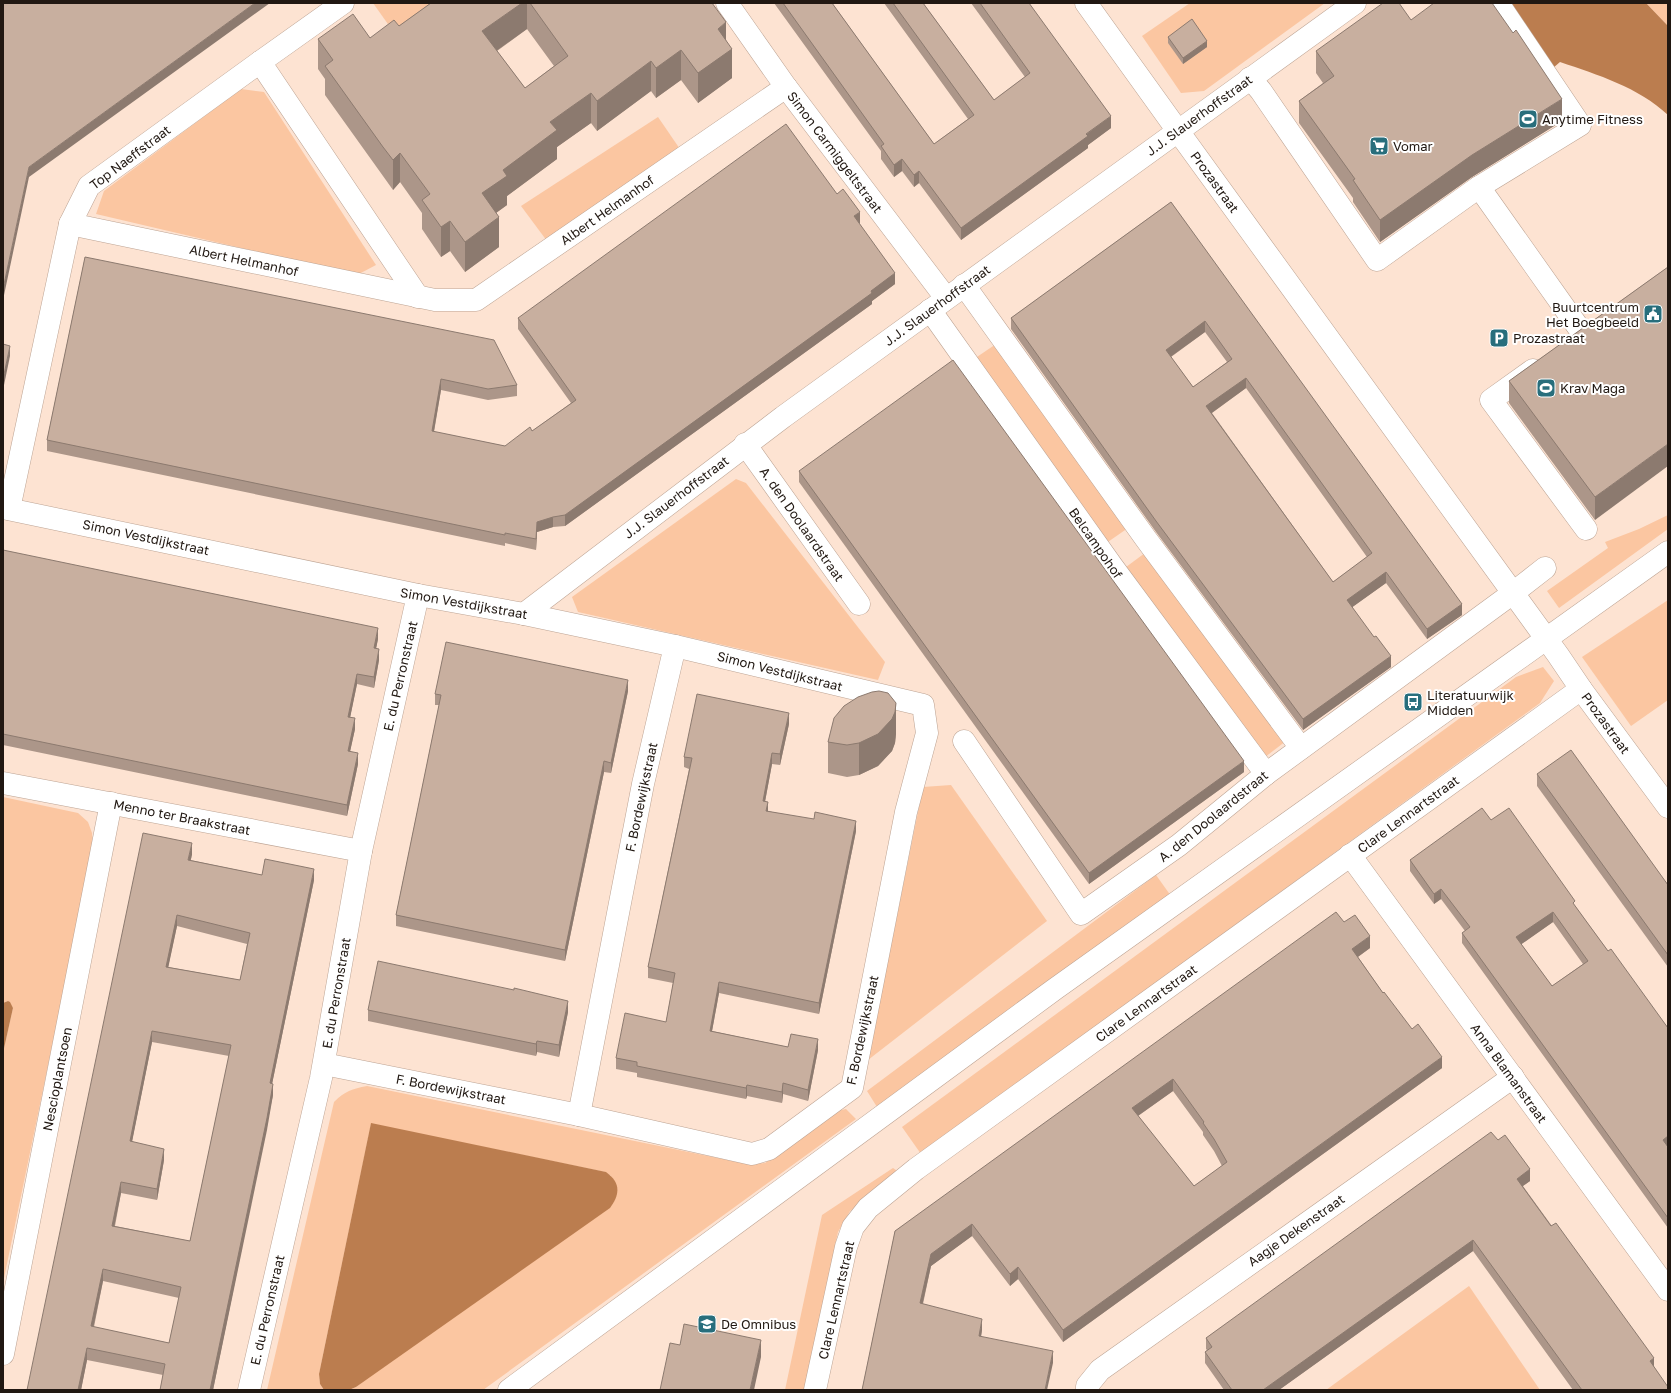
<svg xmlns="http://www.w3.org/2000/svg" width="1671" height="1393" font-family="'Golos Text',sans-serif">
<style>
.green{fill:#fbc6a1}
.water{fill:#bb7d4f}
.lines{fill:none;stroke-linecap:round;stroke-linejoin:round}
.minor-casing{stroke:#bda494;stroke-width:23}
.minor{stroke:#fff;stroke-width:22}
.wall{fill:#ac9689;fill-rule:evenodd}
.shaded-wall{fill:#8c7a6f}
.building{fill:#c8af9f;stroke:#8c7a6f;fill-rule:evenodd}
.labels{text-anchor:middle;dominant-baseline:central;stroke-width:4;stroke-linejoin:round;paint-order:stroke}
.street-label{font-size:13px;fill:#211812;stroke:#fff}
.poi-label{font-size:13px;fill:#211812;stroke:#fff;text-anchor:start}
</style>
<rect width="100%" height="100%" fill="#fde3d2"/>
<g class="green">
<polygon points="373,3 436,3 395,34"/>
<polygon points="1190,3 1325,3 1204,91 1181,93 1142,36"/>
<polygon points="1646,3 1668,3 1668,26"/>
<polygon points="241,89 264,92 376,265 357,275 96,214 104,191"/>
<polygon points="658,117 682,152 547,241 521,206"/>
<polygon points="999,342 1128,528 1105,544 971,361"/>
<polygon points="736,479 746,483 885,662 878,680 578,612 572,597"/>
<polygon points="1668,515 1668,529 1559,608 1547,591 1608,548 1605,542 1639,529"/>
<polygon points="1149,550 1286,741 1261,760 1122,570"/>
<polygon points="1668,600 1668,700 1631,726 1582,657"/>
<polygon points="1543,667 1554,681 1540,703 921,1154 902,1127 1516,677"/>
<polygon points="951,785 1047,921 868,1060 923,787"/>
<polygon points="3,797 78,813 88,822 92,833 93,848 3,1283 3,1053 13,1008 8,1001 3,1003"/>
<polygon points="1156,875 1171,896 877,1107 867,1091"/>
<path d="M367 1086 747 1164 765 1163 837 1111 846 1109 856 1119 483 1390H349L356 1387 611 1176 605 1172 371 1124 319 1374 320 1384 324 1390H267L334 1102C345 1091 352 1089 367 1086Z"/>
<polygon points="893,1168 900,1173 850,1211 838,1232 804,1390 785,1390 822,1215"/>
<polygon points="1469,1286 1540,1390 1326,1390"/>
</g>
<g class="water">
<path d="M1509 3H1646L1668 26V115C1638 87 1598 75 1560 62L1553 68Z"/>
<polygon points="8,1001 10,1002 13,1008 3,1053 3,1003"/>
<path d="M371 1123 606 1172C621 1183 620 1194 610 1208L356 1387 349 1390H324L320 1384 319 1374Z"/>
</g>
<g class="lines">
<g class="minor-casing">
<g id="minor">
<polyline points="727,3 786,87 946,298"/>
<polyline points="1086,3 1178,131 1558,655 1581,689 1668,807"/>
<polyline points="260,62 418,297"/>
<polyline points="1250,78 1261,91 1377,260 1479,187 1580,125 1498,3"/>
<polyline points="1479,187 1583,334"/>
<polyline points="70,224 435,300 476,300 786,87"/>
<polyline points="964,285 1146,539 1301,748"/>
<polyline points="930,310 1112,566 1266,774"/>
<polyline points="1533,370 1491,400 1586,529"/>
<polyline points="745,444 859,604"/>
<polyline points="3,508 418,595 524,614 675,646 923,705 927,733 906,812 852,1088 769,1149 752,1154 579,1115 324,1064"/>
<polyline points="9,509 70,224 89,186 260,62 343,3"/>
<polyline points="524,614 783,417 1355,3"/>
<polyline points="964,741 1081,914 1179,845 1266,774 1513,593 1545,568"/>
<polyline points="3,783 361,851"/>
<polyline points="1350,855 1668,1290"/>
<polyline points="579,1115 643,784 675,646"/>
<polyline points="3,1354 111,803"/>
<polyline points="249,1390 321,1078 361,851 418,595"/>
<polyline points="509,1390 1055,989 1668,552"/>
<polyline points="815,1390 846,1247 853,1227 868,1208 916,1169 1581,689"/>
<polyline points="1087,1390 1087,1386 1100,1370 1513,1077"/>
</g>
</g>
<use href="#minor" class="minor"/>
</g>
<g class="wall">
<path d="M431 3H712L726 39 732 78 698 103 681 80 656 98 651 91 597 131 591 123 571 137 557 147V159L507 196V205L496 213 499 247 465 272 450 251 441 257 422 229V213L400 182 393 190 383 176 325 95V79L318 69V39L370 38 399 26ZM527 29 554 66 525 88 497 51Z"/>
<polygon points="774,3 832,3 934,144 968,119 884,3 923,3 994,100 1025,77 971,3 1029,3 1111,128 1088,145 1088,148 961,240 919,183 914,187 902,171 894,177 881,159 881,151"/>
<polygon points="1168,37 1207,47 1183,64 1168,43"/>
<polygon points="1316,51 1562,121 1472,177 1380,242 1353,202 1353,198 1299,123 1299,101 1323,83 1316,73"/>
<polygon points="837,194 860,223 859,223 895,284 872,301 872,304 565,526 553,527 537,532 536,550 505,543 505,546 47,451 47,440 85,257 517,385 517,396 488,400 441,390 434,432 505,446 532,431 571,403 518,329 518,318"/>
<path d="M1171 202 1462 615 1427 639 1386 583 1352 607 1391 667 1303 730 1156 532 1011 329V318ZM1205 332 1227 362 1193 387 1171 357ZM1246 388 1367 557 1333 582 1212 413Z"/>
<polygon points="1668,267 1595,520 1509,403 1509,381"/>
<polygon points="799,471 1244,772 1089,884 799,482"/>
<polygon points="3,550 378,639 376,648 379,660 374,688 357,684 350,717 355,729 350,751 358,764 347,816 3,745"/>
<polygon points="628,691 611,773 604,772 565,961 396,926 396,915 439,705 435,705 435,694"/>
<polygon points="789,724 780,765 772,764 765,802 768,811 856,831 819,1014 719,993 712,1031 788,1047 818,1050 808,1101 783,1094 782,1103 747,1096 746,1099 637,1077 637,1073 616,1069 616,1058 666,1022 673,983 648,978 648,967 689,769 684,767 684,757"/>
<polygon points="896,734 895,743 892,751 878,766 859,775 847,777 828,773 828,742"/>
<polygon points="1537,774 1668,885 1668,967 1537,786"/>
<path d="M1491 820 1575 906 1608 951 1668 1028V1146L1667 1147H1668V1228L1462 943V933L1465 931 1441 899 1434 904 1410 871V860ZM1553 922 1583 964 1552 986 1521 944Z"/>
<path d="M192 855 190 860 262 875 314 880 272 1084 273 1095 213 1390H160L163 1375 87 1360 81 1390H27ZM177 926 247 944 240 980 168 967ZM152 1042 229 1056 190 1241 115 1226 121 1193 157 1200 164 1160 132 1141ZM103 1281 179 1298 169 1343 94 1327Z"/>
<path d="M1344 922 1370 948 1358 957 1383 993 1442 1068 1063 1342 1018 1279 1010 1286 972 1236 931 1266 923 1304 982 1330 981 1337 1053 1363 862 1390 895 1231ZM1173 1091 1203 1132V1135L1214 1151 1222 1166 1194 1186 1138 1116Z"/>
<polygon points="368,1010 568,1012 559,1057 537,1052 536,1056 368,1021"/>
<polygon points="1498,1140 1530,1181 1523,1186 1654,1367 1668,1390 1573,1390 1473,1251 1279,1390 1224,1390 1205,1363 1205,1352 1207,1350 1206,1349 1206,1338"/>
</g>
<g class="shaded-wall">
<polygon points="255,3 270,3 29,177 3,300 3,289 29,167"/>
<polygon points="522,3 527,3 527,29 482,61 482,31"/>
<polygon points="726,22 726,51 732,49 732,78 698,103 698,73 718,29"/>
<polygon points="1207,41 1207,47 1183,64 1183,58"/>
<polygon points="681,50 681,80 656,98 656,68"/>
<polygon points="651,61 651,91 597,131 597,101"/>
<polygon points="591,93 591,123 557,147 557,159 507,196 507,205 482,223 482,193 503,170 550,122"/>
<polygon points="1562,99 1562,121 1472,177 1380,242 1380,220 1472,155"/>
<polygon points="1111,116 1111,128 1088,145 1088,148 961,240 961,228"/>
<polygon points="400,153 400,182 393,190 393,160"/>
<polygon points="902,159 902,171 894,177 894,165"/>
<polygon points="919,171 919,183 914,187 914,175"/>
<polygon points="860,212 860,223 854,227 854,216"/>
<polygon points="499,217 499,247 465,272 465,242"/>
<polygon points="450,221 450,251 441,257 441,227"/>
<polygon points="895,273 895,284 872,301 872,304 565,526 565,515"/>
<polygon points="1205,321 1205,332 1166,360 1166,350"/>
<polygon points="10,346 10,356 3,390 3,379"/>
<polygon points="1246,378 1246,388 1206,417 1206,406"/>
<polygon points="441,379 441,390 432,442 432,431"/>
<polygon points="1668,444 1668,466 1595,520 1595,497"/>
<polygon points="553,517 553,527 537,532 536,550 536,539 537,522"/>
<polygon points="1386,572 1386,583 1347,611 1347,600"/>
<polygon points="1462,604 1462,615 1427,639 1427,629"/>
<polygon points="378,628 378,639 374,659 374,648"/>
<polygon points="379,649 379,660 374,688 374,677"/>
<polygon points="1391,656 1391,667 1303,730 1303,719"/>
<polygon points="357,674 357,684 348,728 348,717"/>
<polygon points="628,680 628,691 611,773 611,763"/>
<polygon points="896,703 896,734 895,743 892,751 878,766 859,775 859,743"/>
<polygon points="789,713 789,724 780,765 780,754"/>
<polygon points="355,718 355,729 348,761 348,751"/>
<polygon points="358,753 358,764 347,816 347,805"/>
<polygon points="772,753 772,764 763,812 763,801"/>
<polygon points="604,761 604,772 565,961 565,950"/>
<polygon points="1244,761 1244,772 1089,884 1089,873"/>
<polygon points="768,802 768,813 766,811"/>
<polygon points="856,821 856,831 819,1014 819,1003"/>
<polygon points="192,843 192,855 188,871 188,860"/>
<polygon points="314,869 314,880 270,1094 270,1083"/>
<polygon points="1441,889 1441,899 1434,904 1434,894"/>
<polygon points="1553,912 1553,922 1516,948 1516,937"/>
<polygon points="177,915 177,926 166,978 166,967"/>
<polygon points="1370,936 1370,948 1352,961 1352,949"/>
<polygon points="719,982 719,993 710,1042 710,1031"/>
<polygon points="568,1001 568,1012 559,1057 559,1045"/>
<polygon points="152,1031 152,1042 130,1152 130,1141"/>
<polygon points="818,1039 818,1050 808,1101 808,1090"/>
<polygon points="537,1041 537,1052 536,1056 536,1044"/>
<polygon points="1442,1057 1442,1068 1063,1342 1063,1330"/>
<polygon points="1173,1079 1173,1091 1132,1120 1132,1108"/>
<polygon points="783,1083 783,1094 782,1103 782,1092"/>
<polygon points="273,1084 273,1095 267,1130 213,1390 210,1390"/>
<polygon points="747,1085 747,1096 746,1099 746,1088"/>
<polygon points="1668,1136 1668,1146 1663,1150 1663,1140"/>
<polygon points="164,1149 164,1160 157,1200 157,1189"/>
<polygon points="1530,1169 1530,1181 1517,1190 1517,1179"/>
<polygon points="121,1182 121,1193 112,1237 112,1226"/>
<polygon points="972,1224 972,1236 931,1266 920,1315 920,1303 931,1254"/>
<polygon points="1473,1240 1473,1251 1279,1390 1263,1390"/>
<polygon points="1018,1267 1018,1279 1010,1286 1010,1274"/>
<polygon points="103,1269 103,1281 91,1338 91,1326"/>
<polygon points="982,1319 982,1330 979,1348 979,1336"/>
<polygon points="761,1340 761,1357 754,1390 750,1390"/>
<polygon points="87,1348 87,1360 81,1390 78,1390"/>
<polygon points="1053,1351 1053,1363 1047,1390 1045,1390"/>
<polygon points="1654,1358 1654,1370 1650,1361"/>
</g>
<g class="building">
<polygon points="3,3 255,3 29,167 3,289"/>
<polygon points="431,3 522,3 482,31 525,88 568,56 530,3 712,3 726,22 718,29 732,49 698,73 681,50 656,68 651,61 597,101 591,93 571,107 550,122 557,130 503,170 507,176 482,193 499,217 465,242 450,221 441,227 422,200 430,194 400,153 393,160 383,147 325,66 333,60 318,39 353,14 370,38 394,20 399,26"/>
<polygon points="783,3 832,3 934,144 974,115 893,3 923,3 994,100 1030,73 980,3 1029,3 1111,116 1086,134 1088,136 961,228 919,171 914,175 902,159 894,165 881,146 884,144"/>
<polygon points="1383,3 1399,3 1411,20 1434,3 1492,3 1513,33 1516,30 1562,99 1472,155 1380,220 1353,180 1355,179 1299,101 1334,76 1316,51"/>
<polygon points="1192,19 1207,41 1183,58 1168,37"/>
<polygon points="786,124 837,194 843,189 860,212 854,216 895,273 871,291 872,293 565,515 553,517 537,522 536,539 505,533 505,535 47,440 85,257 494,340 517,385 488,389 441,379 432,431 505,446 530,427 532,431 576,400 518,318"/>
<path d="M1171 202 1462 604 1427 629 1386 572 1347 600 1374 637 1376 636 1391 656 1303 719 1156 521 1011 318ZM1205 321 1232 359 1193 387 1166 350ZM1246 378 1372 553 1333 582 1206 406Z"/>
<polygon points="1668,267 1668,444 1595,497 1509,381"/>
<polygon points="3,344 10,346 3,379"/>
<polygon points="953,360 1244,761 1089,873 799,471"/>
<polygon points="3,550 378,628 374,648 379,649 374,677 357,674 348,717 355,718 348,751 358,753 347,805 3,734"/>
<polygon points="446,642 628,680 611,763 604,761 565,950 396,915 441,695 435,694"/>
<polygon points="879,691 888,693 896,703 895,712 892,719 878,734 859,743 847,745 828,742 834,718 844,706 858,697 872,692"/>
<polygon points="697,694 789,713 780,754 772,753 763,801 768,802 766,811 814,819 815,812 856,821 819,1003 719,982 710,1031 788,1047 791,1034 818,1039 808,1090 783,1083 782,1092 747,1085 746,1088 637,1066 637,1062 616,1058 625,1013 666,1022 675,973 648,967 692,758 684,757"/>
<polygon points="1571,750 1668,885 1668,955 1537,774"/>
<path d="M1482 808 1491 820 1509 808 1575 901 1573 903 1589 925 1608 951 1611 949 1668 1028V1136L1663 1140 1668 1147V1218L1462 933 1470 927 1441 889 1434 894 1410 860ZM1553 912 1588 961 1552 986 1516 937Z"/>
<path d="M143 833 192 843 188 860 262 875 265 859 314 869 270 1083 273 1084 267 1118 210 1390H160L165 1364 87 1348 78 1390H27ZM177 915 250 933 240 980 166 967ZM152 1031 231 1045 190 1241 112 1226 121 1182 157 1189 164 1149 130 1141ZM103 1269 181 1287 169 1343 91 1326Z"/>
<path d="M1336 912 1344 922 1355 915 1370 936 1352 949 1383 993 1384 992 1412 1029 1418 1024 1442 1057 1063 1330 1018 1267 1010 1274 972 1224 931 1254 920 1303 982 1319 979 1336 1053 1351 1045 1390H862L895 1231ZM1173 1079 1204 1122 1203 1123 1214 1139 1227 1162 1194 1186 1132 1108Z"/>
<polygon points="378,961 514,990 514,988 568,1001 559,1045 537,1041 536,1044 368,1010"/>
<polygon points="1491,1132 1498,1140 1505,1135 1530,1169 1517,1179 1551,1226 1556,1223 1654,1358 1650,1361 1668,1387 1668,1390 1582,1390 1473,1240 1263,1390 1232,1390 1205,1352 1212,1347 1206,1338"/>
<polygon points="684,1324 761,1340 750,1390 660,1390 670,1343 680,1345"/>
</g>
<defs>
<g id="stadium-square" transform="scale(1)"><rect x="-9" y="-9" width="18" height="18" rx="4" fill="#286e7c" stroke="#fff"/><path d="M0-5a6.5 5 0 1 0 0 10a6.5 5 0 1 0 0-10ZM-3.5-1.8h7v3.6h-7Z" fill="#fff"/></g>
<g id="supermarket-square" transform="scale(1)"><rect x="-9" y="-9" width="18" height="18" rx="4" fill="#286e7c" stroke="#fff"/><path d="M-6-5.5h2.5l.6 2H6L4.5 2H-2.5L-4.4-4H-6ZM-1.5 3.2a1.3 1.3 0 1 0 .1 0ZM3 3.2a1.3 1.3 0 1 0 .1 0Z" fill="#fff"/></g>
<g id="civic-square" transform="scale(1)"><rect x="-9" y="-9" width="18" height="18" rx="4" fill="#286e7c" stroke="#fff"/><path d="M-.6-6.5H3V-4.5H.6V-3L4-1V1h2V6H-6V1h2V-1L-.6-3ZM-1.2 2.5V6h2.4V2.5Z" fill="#fff"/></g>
<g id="parking-square" transform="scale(1)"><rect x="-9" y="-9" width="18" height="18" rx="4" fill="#286e7c" stroke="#fff"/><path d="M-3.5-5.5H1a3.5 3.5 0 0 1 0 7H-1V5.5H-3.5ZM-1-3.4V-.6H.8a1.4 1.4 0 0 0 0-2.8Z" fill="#fff"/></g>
<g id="bus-square" transform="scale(1)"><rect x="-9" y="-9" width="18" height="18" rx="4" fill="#286e7c" stroke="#fff"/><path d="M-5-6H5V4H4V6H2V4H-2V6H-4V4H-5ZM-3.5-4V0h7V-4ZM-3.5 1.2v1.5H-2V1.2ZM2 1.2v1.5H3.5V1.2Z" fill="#fff"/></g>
<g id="school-square" transform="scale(1)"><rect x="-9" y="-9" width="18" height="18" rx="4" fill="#286e7c" stroke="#fff"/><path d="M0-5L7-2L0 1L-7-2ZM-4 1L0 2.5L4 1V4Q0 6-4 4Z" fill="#fff"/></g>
</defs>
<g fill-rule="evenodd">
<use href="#stadium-square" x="1528" y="119"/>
<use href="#supermarket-square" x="1379" y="146"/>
<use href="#civic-square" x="1653" y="314"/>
<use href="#parking-square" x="1499" y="338"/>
<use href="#stadium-square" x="1546" y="388"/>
<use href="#bus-square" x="1413" y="702"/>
<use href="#school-square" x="707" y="1324"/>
</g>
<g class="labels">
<g class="street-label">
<text transform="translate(1199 115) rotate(-36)">J.J. Slauerhoffstraat</text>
<text transform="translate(835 152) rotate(53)">Simon Carmiggeltstraat</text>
<text transform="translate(130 157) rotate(-37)">Top Naeffstraat</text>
<text transform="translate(1215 182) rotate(54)">Prozastraat</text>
<text transform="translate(607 210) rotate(-35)">Albert Helmanhof</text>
<text transform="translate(244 260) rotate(12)">Albert Helmanhof</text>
<text transform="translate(937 305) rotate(-36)">J.J. Slauerhoffstraat</text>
<text transform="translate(676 497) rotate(-37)">J.J. Slauerhoffstraat</text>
<text transform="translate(802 524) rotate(55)">A. den Doolaardstraat</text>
<text transform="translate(146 537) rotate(12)">Simon Vestdijkstraat</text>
<text transform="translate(1096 543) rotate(55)">Belcampohof</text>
<text transform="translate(464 603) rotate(10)">Simon Vestdijkstraat</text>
<text transform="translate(780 671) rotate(14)">Simon Vestdijkstraat</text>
<text transform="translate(400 676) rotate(-77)">E. du Perronstraat</text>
<text transform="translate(1606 723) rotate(54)">Prozastraat</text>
<text transform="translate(641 797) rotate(-78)">F. Bordewijkstraat</text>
<text transform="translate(1408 814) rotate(-36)">Clare Lennartstraat</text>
<text transform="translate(1213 816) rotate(-39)">A. den Doolaardstraat</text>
<text transform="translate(182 817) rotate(11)">Menno ter Braakstraat</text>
<text transform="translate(336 993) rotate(-80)">E. du Perronstraat</text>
<text transform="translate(1146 1003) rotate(-36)">Clare Lennartstraat</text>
<text transform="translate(862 1030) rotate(-78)">F. Bordewijkstraat</text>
<text transform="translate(1509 1073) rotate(54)">Anna Blamanstraat</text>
<text transform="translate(57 1079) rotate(-79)">Nescioplantsoen</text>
<text transform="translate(451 1089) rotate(11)">F. Bordewijkstraat</text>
<text transform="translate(1296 1230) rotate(-35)">Aagje Dekenstraat</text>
<text transform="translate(836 1300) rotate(-77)">Clare Lennartstraat</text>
<text transform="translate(267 1310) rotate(-77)">E. du Perronstraat</text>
</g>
<g class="poi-label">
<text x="1542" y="119">Anytime Fitness</text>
<text x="1393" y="146">Vomar</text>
<text x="1639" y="307" text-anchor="end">Buurtcentrum<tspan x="1639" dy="15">Het Boegbeeld</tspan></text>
<text x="1513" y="338">Prozastraat</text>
<text x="1560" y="388">Krav Maga</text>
<text x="1427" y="695">Literatuurwijk<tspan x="1427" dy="15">Midden</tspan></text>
<text x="721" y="1324">De Omnibus</text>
</g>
</g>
<rect width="1671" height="1393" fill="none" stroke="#211812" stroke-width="8"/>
</svg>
